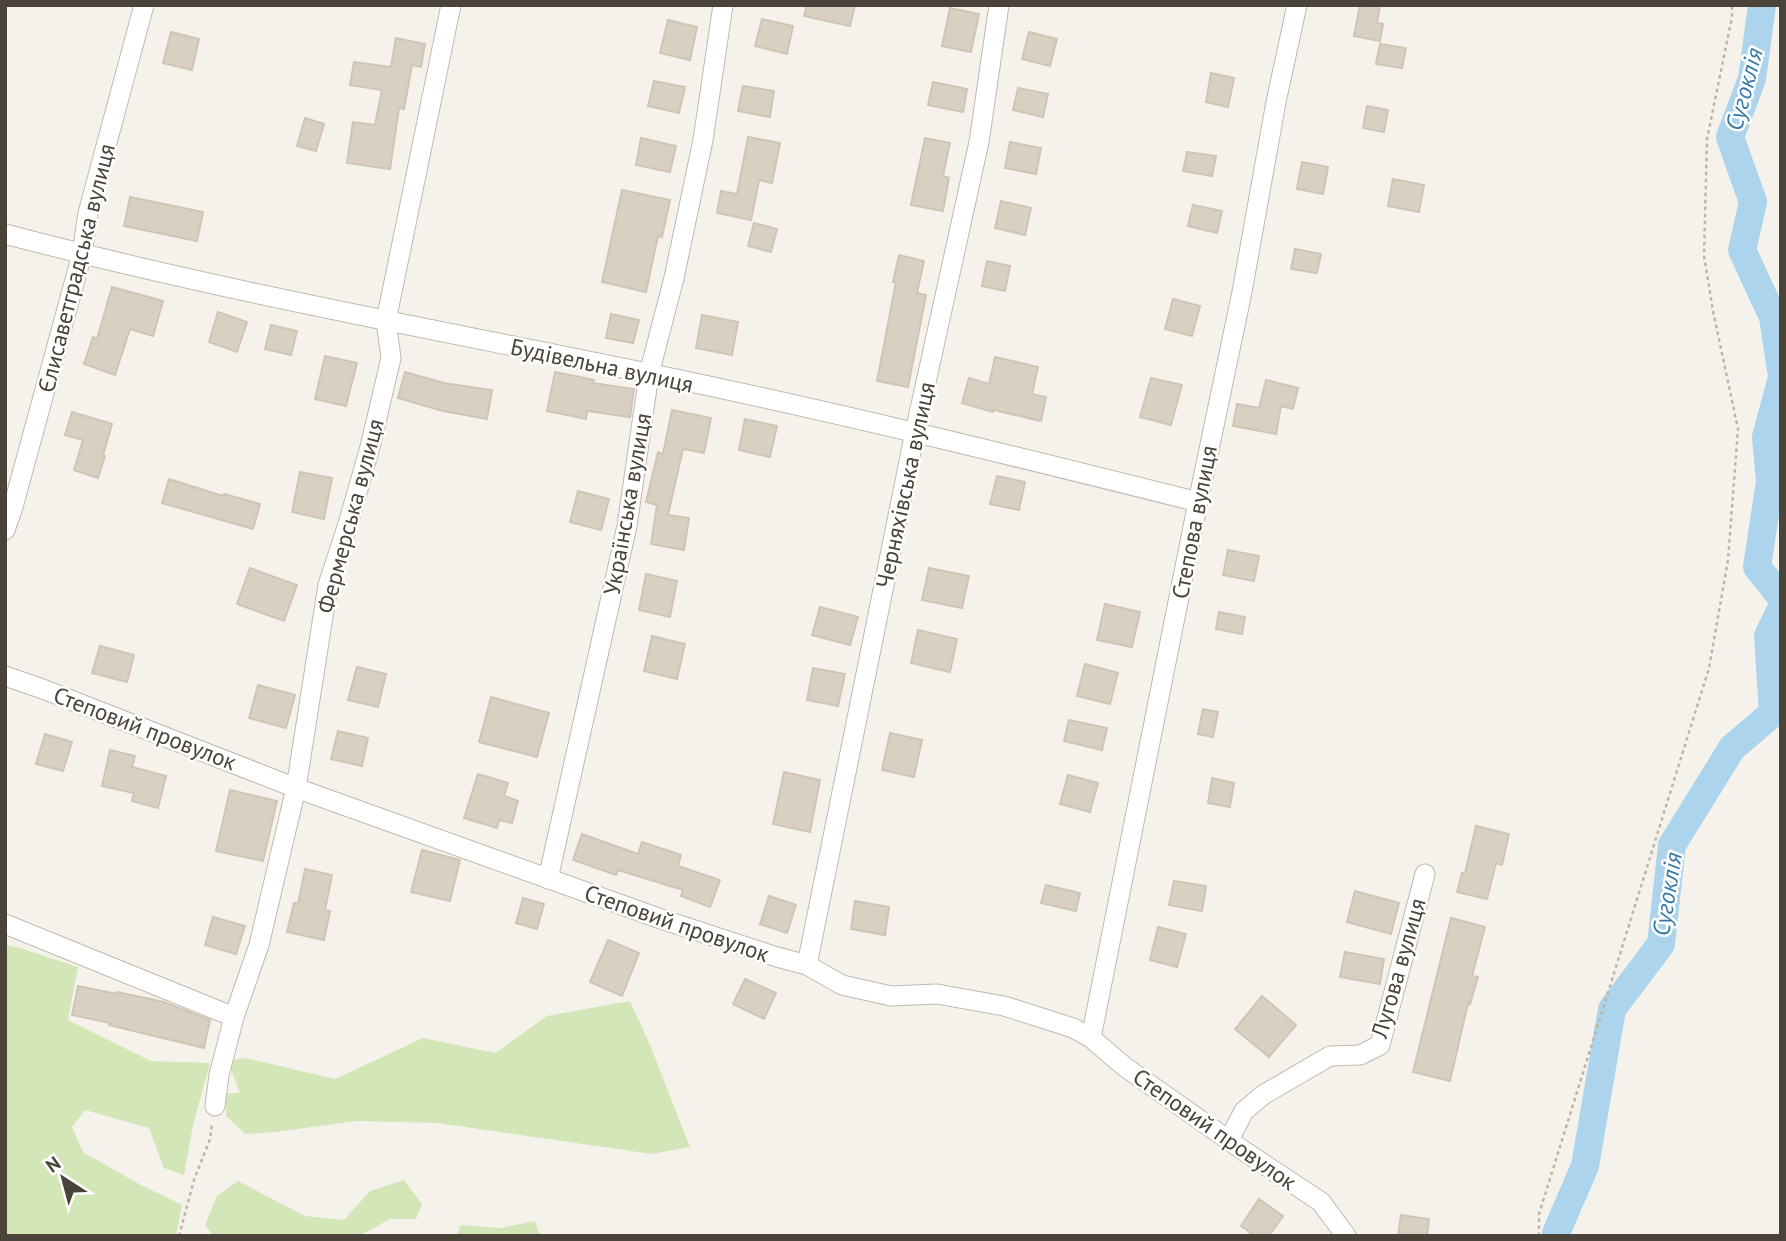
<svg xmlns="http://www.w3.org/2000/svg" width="1786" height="1241" font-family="'PT Sans',sans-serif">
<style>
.green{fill:#d2e6b7}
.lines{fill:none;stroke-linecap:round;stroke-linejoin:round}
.river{stroke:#acd4ed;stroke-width:28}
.building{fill:#d9d0c4;stroke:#d0c5b5;stroke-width:2}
.minor-casing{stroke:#c0b9ae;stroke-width:21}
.path{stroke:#c1b5a0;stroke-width:2.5;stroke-dasharray:3.5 3.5;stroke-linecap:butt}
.minor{stroke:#fff;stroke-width:19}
.labels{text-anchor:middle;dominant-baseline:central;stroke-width:5;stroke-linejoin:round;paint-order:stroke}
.street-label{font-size:23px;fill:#494339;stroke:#fff}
.water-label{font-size:24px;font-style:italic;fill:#367aa8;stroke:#fff}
</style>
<rect width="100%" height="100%" fill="#f5f2ec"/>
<g class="green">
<polygon points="5,945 20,948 78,967 68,1020 151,1061 210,1063 193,1125 184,1175 164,1168 149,1128 85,1110 72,1127 83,1152 137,1183 182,1205 176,1236 5,1236"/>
<polygon points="630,1001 650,1045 690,1147 652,1154 438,1123 357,1121 275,1132 245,1134 226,1116 226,1093 240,1093 228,1061 245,1058 335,1079 423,1038 495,1053 547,1016"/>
<polygon points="404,1180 422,1204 416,1219 390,1219 359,1236 213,1236 205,1225 217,1196 238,1181 305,1216 344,1220 370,1191"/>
<polygon points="535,1221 540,1236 456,1236 461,1225 501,1228"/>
</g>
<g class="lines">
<g class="river">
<polyline points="1762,5 1752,79 1730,137 1753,202 1742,250 1773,317 1781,370"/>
<polyline points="1781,381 1766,437 1770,481 1757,567 1781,597"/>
<polyline points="1556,1236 1556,1233 1585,1166 1612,1009 1661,944 1672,845 1732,748 1773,713 1768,636 1781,609"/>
</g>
</g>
<g class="building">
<polygon points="807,5 855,5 850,26 804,16"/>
<polygon points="1360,5 1380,5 1377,23 1383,24 1380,41 1354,36"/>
<polygon points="950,8 979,14 971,52 942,46"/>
<polygon points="762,19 793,26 787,54 755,46"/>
<polygon points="668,20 697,27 690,60 660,53"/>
<polygon points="171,32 199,39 192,70 163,63"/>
<polygon points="1029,32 1057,39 1050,66 1022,59"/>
<polygon points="396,38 425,44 421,67 412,65 404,109 399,108 390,169 347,163 353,122 375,125 382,90 350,85 354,62 391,67"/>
<polygon points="1380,44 1406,48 1402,68 1376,64"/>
<polygon points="1211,73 1234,78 1228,107 1206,102"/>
<polygon points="654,81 685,87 679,113 648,106"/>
<polygon points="933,82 967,89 963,112 928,105"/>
<polygon points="743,86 774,91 770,117 738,111"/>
<polygon points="1018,88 1048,94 1043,117 1013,110"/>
<polygon points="1367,106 1388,110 1384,132 1363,128"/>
<polygon points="305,118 324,124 316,151 297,146"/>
<polygon points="748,137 780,143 772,183 759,180 751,220 717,213 721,191 737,194"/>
<polygon points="641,138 676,146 670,172 636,165"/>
<polygon points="925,138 950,143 943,176 949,178 943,211 911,205"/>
<polygon points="1010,142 1041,148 1036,174 1005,168"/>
<polygon points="1187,152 1216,156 1212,176 1183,171"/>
<polygon points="1302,162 1328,167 1323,194 1297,189"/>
<polygon points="1393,179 1424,185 1419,212 1388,206"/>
<polygon points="622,190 670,200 662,237 658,236 646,292 602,282"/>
<polygon points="130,197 203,212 197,241 124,226"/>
<polygon points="1001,201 1031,208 1025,235 995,228"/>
<polygon points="1193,205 1222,211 1217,233 1188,226"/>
<polygon points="754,223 777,229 771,252 748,246"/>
<polygon points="1295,249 1321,254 1317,273 1291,269"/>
<polygon points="899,255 924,261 917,293 926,295 908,387 877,381 896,282 893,282"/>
<polygon points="987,261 1010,266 1005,291 982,286"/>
<polygon points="112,287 163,301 153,336 130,329 115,375 84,364 93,337 97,339"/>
<polygon points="1173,299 1200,306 1192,336 1165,329"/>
<polygon points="218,312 247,322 237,352 209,342"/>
<polygon points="611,314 639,320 633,343 606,338"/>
<polygon points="702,315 738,322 732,355 696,348"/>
<polygon points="271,325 297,331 291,355 265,349"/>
<polygon points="325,356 357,363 346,406 315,399"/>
<polygon points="995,357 1038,367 1032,394 1046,397 1041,421 994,410 993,412 962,403 969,378 989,384"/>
<polygon points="405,372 444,383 492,390 487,419 443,411 398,398"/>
<polygon points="555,372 594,380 593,383 634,389 630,417 587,411 586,419 547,411"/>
<polygon points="1151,378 1182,385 1171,425 1140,417"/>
<polygon points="1266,380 1298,388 1293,409 1281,406 1276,434 1233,426 1237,404 1259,408"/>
<polygon points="672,410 711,418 704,453 683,449 668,515 689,518 684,550 651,544 657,505 646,502 658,452 663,454"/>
<polygon points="72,412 112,424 103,455 105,456 98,478 74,470 83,440 65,435"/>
<polygon points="745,419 777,426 770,457 739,450"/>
<polygon points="300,472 332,478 324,519 292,512"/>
<polygon points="997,476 1025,482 1019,510 990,504"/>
<polygon points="169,479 223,496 224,494 260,504 253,529 162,503"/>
<polygon points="578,491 609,499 601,530 570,522"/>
<polygon points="1228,550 1259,556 1254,581 1223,575"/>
<polygon points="250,568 297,585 284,621 237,604"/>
<polygon points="929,568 969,576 962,608 922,600"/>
<polygon points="646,574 677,581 670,617 639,610"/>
<polygon points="1105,604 1140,612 1132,647 1097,640"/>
<polygon points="820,607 858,617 850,645 812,635"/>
<polygon points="1219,612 1245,617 1242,634 1216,629"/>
<polygon points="918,630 957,639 950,672 911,663"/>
<polygon points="652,636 685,644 677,679 644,671"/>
<polygon points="100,646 134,655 127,682 92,673"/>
<polygon points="1085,664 1118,673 1110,704 1077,696"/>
<polygon points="357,667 386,674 378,707 348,700"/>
<polygon points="813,668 845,674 838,706 807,700"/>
<polygon points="258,685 295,695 286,728 249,718"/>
<polygon points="491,697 549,713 537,757 479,742"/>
<polygon points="1203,709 1218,712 1213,737 1198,734"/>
<polygon points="1069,720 1107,728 1102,750 1064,741"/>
<polygon points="338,731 368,738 362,766 331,759"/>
<polygon points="890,733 922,740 914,777 882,770"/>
<polygon points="45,734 72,742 63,771 36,764"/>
<polygon points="110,750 135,756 132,767 166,776 158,808 132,801 134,793 102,786"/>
<polygon points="784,772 820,780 810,832 773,824"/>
<polygon points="478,774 508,783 504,796 518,801 512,823 499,820 497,828 464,818"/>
<polygon points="1068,775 1098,783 1090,812 1060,804"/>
<polygon points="1212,778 1234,783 1230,807 1208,803"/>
<polygon points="230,790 277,801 263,861 216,851"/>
<polygon points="1476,826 1509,834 1502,865 1496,863 1487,899 1457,892 1462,873 1465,873"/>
<polygon points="582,834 638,854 642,842 681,855 678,866 720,880 710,907 681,896 683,890 618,870 616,875 573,860"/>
<polygon points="422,850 460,860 450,901 411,892"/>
<polygon points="305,869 332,875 325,910 330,911 324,940 287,932 294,903 298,904"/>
<polygon points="1174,881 1206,886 1202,911 1169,905"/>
<polygon points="1046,885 1080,893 1076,911 1041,903"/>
<polygon points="1355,891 1399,903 1391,934 1347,922"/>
<polygon points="769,896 796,905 787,933 760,924"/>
<polygon points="523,898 544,904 537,929 516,923"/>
<polygon points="855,901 889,907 885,935 851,929"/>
<polygon points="213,917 245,926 236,954 205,945"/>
<polygon points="1451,918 1485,927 1472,976 1478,977 1470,1004 1468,1003 1450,1081 1413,1072"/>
<polygon points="1158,927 1186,934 1177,967 1150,960"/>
<polygon points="608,940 639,953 622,996 590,982"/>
<polygon points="1345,952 1384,959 1380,984 1340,977"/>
<polygon points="745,979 776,993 764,1019 733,1004"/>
<polygon points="78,986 117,994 117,992 164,1002 210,1020 204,1048 109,1025 110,1023 72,1015"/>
<polygon points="1262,996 1296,1025 1269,1057 1235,1029"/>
<polygon points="1259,1199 1283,1216 1269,1236 1255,1236 1241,1226"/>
<polygon points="1401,1215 1429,1219 1427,1236 1398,1236"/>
</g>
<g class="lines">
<g class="minor-casing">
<g id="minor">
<path d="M5 234C217 290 433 329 647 373 832 411 1015 456 1198 502"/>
<polyline points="5,530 13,507 82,254 88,213 144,5"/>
<polyline points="5,676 40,688 296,788 661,919 777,957 807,965 842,985 891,996 937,994 1004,1006 1073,1028 1091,1038 1125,1067 1244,1151 1321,1202 1346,1236"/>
<polyline points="548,879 627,526 649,374 674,278 703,140 723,5"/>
<polyline points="5,924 234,1017"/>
<polyline points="807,965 915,432 979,142 999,5"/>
<polyline points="1091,1038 1198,502 1242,292 1276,102 1297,5"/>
<polyline points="215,1106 219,1075 234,1017 259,945 296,788 328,585 348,524 370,447 391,358 386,321 451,5"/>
<polyline points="1229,1140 1244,1111 1263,1095 1330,1056 1360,1055 1380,1045 1425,874"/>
</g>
</g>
<g class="path">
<polyline points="179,1236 194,1180 210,1139 212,1123"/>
<polyline points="1539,1236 1539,1214 1709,668 1728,560 1738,429 1713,311 1704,256 1707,139 1732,17 1732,5"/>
</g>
<use href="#minor" class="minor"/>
</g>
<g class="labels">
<g class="street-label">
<text transform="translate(76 268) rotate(-76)">Єлисаветградська вулиця</text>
<text transform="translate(602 365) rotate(12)">Будівельна вулиця</text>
<text transform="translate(905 485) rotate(-78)">Черняхівська вулиця</text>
<text transform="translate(627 504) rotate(-80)">Українська вулиця</text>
<text transform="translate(350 516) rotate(-75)">Фермерська вулиця</text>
<text transform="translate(1194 522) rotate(-79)">Степова вулиця</text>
<text transform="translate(145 728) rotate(21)">Степовий провулок</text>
<text transform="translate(677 923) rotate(19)">Степовий провулок</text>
<text transform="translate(1398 968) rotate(-74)">Лугова вулиця</text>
<text transform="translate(1215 1129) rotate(35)">Степовий провулок</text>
</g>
<g class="water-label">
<text transform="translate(1744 89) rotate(-75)">Сугоклія</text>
<text transform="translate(1667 894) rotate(-81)">Сугоклія</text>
</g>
</g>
<rect width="1786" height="1241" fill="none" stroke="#494339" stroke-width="14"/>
<g transform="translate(63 1178) rotate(324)" stroke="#ffffff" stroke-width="5" paint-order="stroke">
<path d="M0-5L12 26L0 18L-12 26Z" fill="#494339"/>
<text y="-10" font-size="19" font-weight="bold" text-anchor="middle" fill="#494339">N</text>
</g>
</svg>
